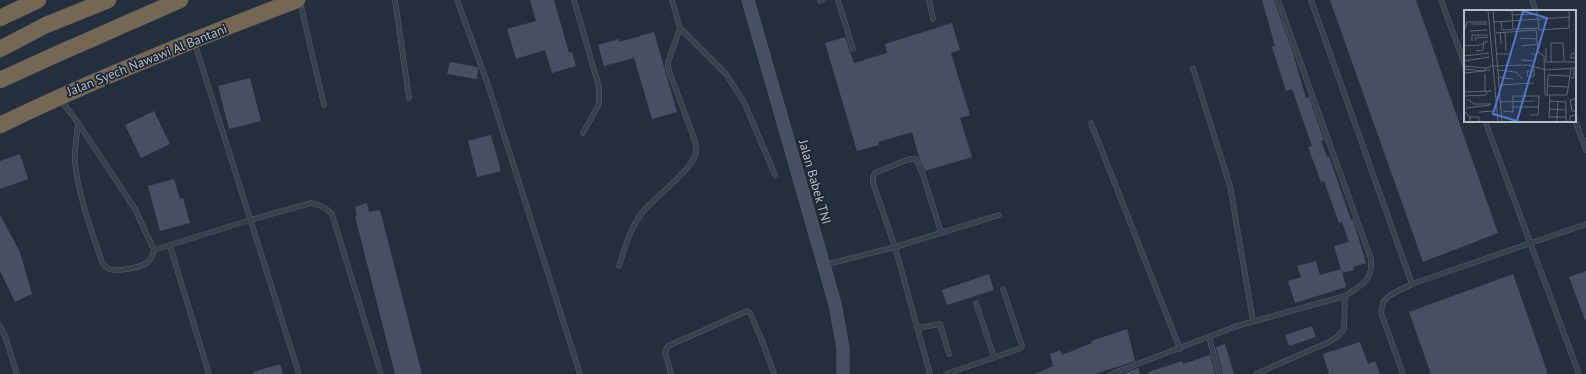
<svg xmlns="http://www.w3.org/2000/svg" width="1586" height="374" font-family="'PT Sans',sans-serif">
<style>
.building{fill:#455162}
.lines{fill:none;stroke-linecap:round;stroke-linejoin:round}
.lane-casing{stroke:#565f6c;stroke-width:5.5}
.secondary-casing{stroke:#565f6c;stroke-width:13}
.highway-casing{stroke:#434c59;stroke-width:17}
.lane{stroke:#38414e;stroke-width:4.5}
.secondary{stroke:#465061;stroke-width:12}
.highway{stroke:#746855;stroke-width:16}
.labels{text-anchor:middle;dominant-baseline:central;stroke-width:3.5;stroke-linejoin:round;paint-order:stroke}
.street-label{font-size:13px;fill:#b4bcc9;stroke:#1d2633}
.inset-road{fill:none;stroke:#5e6776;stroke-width:1}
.view{fill:#5274d3;fill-opacity:0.15;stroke:#5274d3;stroke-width:2}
.inset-edge{fill:none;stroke:#b4bcc9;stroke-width:2}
</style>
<rect width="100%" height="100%" fill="#242f3e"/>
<g class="building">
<polygon points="530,0 554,0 569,53 572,52 576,66 552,73 545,50 516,59 507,29 536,21"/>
<polygon points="1262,0 1274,0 1292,50 1306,98 1309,97 1324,140 1321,141 1327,157 1329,156 1351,220 1353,219 1355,226 1366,263 1353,267 1354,270 1342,273 1334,246 1349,242 1342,222 1339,223 1324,181 1321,182 1308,147 1312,146 1292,89 1286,91 1272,47 1275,46"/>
<polygon points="1330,0 1416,0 1498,233 1423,262"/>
<polygon points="952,23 960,50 951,53 970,115 960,118 972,157 925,171 919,157 912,132 878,142 879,145 857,151 825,43 845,37 854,63 887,53 885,44"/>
<polygon points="654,32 677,112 652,119 634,58 604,66 598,45 619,39 619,42"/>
<polygon points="450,62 477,67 478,70 477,79 447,74"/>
<polygon points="250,78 261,121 229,129 218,86"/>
<polygon points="154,111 170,144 141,158 125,125"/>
<polygon points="491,135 501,171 477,177 468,141"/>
<polygon points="20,154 28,179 0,189 0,161"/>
<polygon points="174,179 180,199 183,198 190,223 160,231 148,186"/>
<polygon points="367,203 369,212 380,210 422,374 395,374 355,216 357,215 355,207"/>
<polygon points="0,215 20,252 32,294 15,302 0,271"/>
<polygon points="1316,261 1320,275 1341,269 1346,287 1295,303 1288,281 1301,277 1297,266"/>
<polygon points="1586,271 1586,320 1585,320 1569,277"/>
<polygon points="989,274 994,290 947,305 942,290"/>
<polygon points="1513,274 1548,374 1431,374 1409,312"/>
<polygon points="1312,326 1316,337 1289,346 1285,335"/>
<polygon points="1127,329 1135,361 1095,374 1035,374 1053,366 1050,354 1060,350 1062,355 1092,343 1091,341"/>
<polygon points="1360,342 1368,364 1375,361 1380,374 1329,374 1323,354"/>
<polygon points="1225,344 1234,374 1223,374 1216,347"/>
<polygon points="1210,355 1215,374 1149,374 1148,372 1167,366 1182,361 1183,364"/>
<polygon points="280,364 283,374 254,374 253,372"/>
<polygon points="1138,368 1140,374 1122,374"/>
</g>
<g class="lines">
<g class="lane-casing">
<g id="lane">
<polyline points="395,0 409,98"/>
<polyline points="457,0 487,82 580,374"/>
<polyline points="574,0 599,87 599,104 583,133"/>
<polyline points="672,0 680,28 726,74 744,102 775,175"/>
<polyline points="838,0 853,49"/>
<polyline points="929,0 933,19"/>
<polyline points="1311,0 1412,284"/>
<polyline points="1441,0 1465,65"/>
<polyline points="1532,0 1536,11"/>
<polyline points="820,1 823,0"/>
<polyline points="300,2 324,105"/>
<polyline points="195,44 299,374"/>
<polyline points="1193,68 1230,186 1253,321"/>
<polyline points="60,99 78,123 135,209 154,250"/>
<polyline points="1575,120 1586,150"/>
<polyline points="1485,121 1579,374"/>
<path d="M78 123C77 136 74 150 75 163 79 197 91 230 102 262 104 265 106 268 109 269 117 272 142 268 149 261 151 259 153 254 154 250L250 220 311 203C320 205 325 207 332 214L381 374"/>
<polyline points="1091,123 1180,349"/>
<polyline points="170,246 209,374"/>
<polyline points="824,265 895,247 999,215"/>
<path d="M619 266C625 248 630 228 642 213 654 198 689 172 695 156 697 151 696 145 695 141L668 68V62L680 28"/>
<polyline points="976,303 994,357"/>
<polyline points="0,326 5,336 17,374"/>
<polyline points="918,328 940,324 949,354"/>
<polyline points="1209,337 1219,374"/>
<polyline points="671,374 665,352 668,346 747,311 750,313 761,338 774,374"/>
<polyline points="930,374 895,247 873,183 873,177 875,173 909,159 916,159 923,175 941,232"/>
<polyline points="946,374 1021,348 1022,346 1003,289"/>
<path d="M1111 374 1237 326 1345 296C1361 285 1373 281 1371 259L1278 0"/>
<polyline points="1256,374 1329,342 1338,336 1344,329 1345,296"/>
<polyline points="1403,374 1381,313 1383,302 1390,295 1412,284 1586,224"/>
</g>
</g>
<g class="secondary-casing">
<polyline id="secondary" points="748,0 835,304 843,348 843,374"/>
</g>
<g class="highway-casing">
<g id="highway">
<polyline points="0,18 38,0"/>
<polyline points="0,49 46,25 108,0"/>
<polyline points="0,80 55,55 180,0"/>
<path d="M0 125C97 78 197 38 297 0"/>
</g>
</g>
<use href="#lane" class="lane"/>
<use href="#secondary" class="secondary"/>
<use href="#highway" class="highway"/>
</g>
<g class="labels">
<g class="street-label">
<text transform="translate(147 60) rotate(-22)">Jalan Syech Nawawi Al Bantani</text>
<text transform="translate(815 182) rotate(74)">Jalan Babek TNI</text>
</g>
</g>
<g transform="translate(1464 10)">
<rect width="112" height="112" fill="#242f3e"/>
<path class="inset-road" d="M24 0 34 112M29 0 38 112M36 0 48 1M48 0 49 19M73 0 75 20 105 18V0M48 5 73 4M30 12 106 7M37 12 38 20 74 18M7 14H23M6 21 23 20M0 22 3 12H23M36 22 37 34M41 22 42 41M32 23 72 20 74 42 80 46 81 85H103L107 59M56 28 73 29M8 31V25H24M12 31 11 28 24 27M0 36 16 35 24 31M57 36 74 34M82 38V52H112M12 41 19 40 20 31M112 43 107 44V48H112M33 44H48M0 46 25 43M57 50 71 51V44H67M0 51 25 47M87 52V33H99L100 51M0 56 21 58M26 56 64 55 82 60 112 58M26 57 21 58V60H26M0 59 21 61 0 63M33 60 52 62 58 69M69 61H63L64 67 70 66V56M21 64V82M35 67 49 69M106 67 110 68V58M35 75 70 73M83 76 104 77M0 82 28 81M83 85 84 65 105 66M0 86 22 85 23 82M3 89 10 94H27M112 89 106 90 108 101H112M86 91 102 92V112M36 92 71 91M94 92 93 107H102M48 97H75M2 98 26 95M86 99 102 100M39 101 49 102V86H75L74 105H66M1 102 6 107V112M15 102 30 101M6 107H15V112M85 107H93V112M85 108 86 84M106 112V106L112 105"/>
<path class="view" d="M59 1 83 8 53 111 29 104Z"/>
<rect width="112" height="112" class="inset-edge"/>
</g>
</svg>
